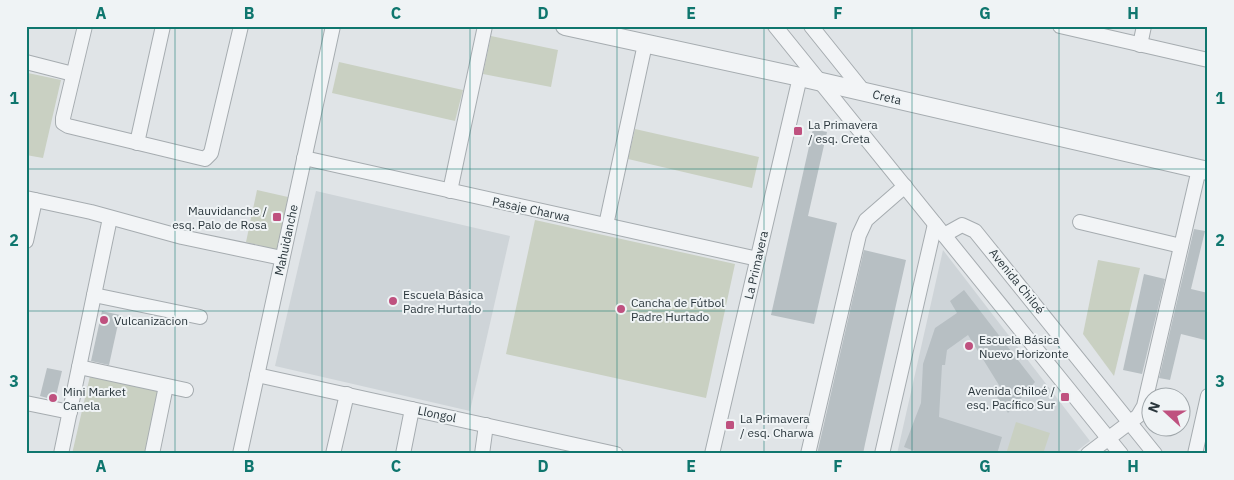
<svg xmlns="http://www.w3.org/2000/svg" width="1234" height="480" font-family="'IBM Plex Sans',sans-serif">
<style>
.built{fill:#ced4d8}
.green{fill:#c9d0c2}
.building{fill:#b7bfc3}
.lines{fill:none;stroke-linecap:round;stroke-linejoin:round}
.minor-casing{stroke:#a6acb0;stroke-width:16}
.tertiary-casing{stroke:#a6acb0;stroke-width:20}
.minor{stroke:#f2f4f6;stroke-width:14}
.tertiary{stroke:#f2f4f6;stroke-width:18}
.grid{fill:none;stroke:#0f766e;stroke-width:1;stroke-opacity:0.55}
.poi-dot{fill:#bf517f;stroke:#eff3f5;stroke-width:2}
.labels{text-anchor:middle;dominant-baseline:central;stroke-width:4;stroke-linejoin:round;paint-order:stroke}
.street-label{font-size:12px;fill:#2a363c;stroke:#eff3f5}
.poi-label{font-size:12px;fill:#2a363c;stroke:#eff3f5;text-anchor:start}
.neatline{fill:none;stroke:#0f766e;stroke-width:2}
.grid-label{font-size:16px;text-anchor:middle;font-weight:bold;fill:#0f766e}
</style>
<rect width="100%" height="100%" fill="#e0e4e7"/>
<g class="built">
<polygon points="316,191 510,236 470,411 275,366"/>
<polygon points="943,250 1090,441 1073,454 897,454"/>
</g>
<g class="green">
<polygon points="491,36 558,50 551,87 483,74"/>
<polygon points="339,62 463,90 455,121 332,93"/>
<polygon points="26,70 28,73 61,80 43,158 26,155"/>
<polygon points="635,129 759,157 752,188 628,159"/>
<polygon points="257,190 288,197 277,250 246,242"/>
<polygon points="535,220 735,264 706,398 506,354"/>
<polygon points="1098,260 1140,268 1114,376 1083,334"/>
<polygon points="90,376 161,390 147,454 72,454"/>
<polygon points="1016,422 1050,433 1043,454 1006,454"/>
</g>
<g class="building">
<polygon points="813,129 827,132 808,216 837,223 814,324 771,315"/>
<polygon points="1194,229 1205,231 1191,289 1208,293 1208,328 1205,340 1181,334 1170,380 1159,378"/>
<polygon points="864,250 906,260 865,444 863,454 817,454"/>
<polygon points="1144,274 1165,279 1142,374 1123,370"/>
<polygon points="964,290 1035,382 1008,413 997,397 1002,390 968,335 947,350 945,365 942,365 939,417 1002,437 997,454 922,454 904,447 921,403 923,364 935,328 957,313 950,301"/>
<polygon points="102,311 120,315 109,365 91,361"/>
<polygon points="47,368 62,371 55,400 40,396"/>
</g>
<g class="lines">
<g class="minor-casing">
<g id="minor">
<polyline points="85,26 63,118 63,123 68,126 205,159 211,153 241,26"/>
<polyline points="775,26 1121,454"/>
<polyline points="811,26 864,92"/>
<polyline points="1060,26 1208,60"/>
<polyline points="1140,45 1144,26"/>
<polyline points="26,62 73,74"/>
<polyline points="137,143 163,26"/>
<polyline points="304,158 758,259"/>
<polyline points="450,191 485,26"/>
<polyline points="26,198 91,212 182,237 282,258"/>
<polyline points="1080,222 1181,246"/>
<polyline points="606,225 645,44"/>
<polyline points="944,235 962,225 975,231 1155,454"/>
<polyline points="26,241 35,200"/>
<polyline points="94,295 200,317"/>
<polyline points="79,367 186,390"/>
<polyline points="257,375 616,454"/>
<polyline points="26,403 70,412"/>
<polyline points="61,454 110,218"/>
<polyline points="152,454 166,386"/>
<polyline points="240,454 333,26"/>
<polyline points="333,454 347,394"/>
<polyline points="403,454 412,409"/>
<polyline points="482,454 486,425"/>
<polyline points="712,454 800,77"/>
<polyline points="808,454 859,235 866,220 905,186"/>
<polyline points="882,454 935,224"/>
<polyline points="1088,454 1138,416 1144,406 1199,169"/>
<polyline points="1195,454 1208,396"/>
</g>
</g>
<g class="tertiary-casing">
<polyline id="tertiary" points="565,26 800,77 1208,171"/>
</g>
<use href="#minor" class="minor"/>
<use href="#tertiary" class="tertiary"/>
</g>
<path class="grid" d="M175 26V454M322 26V454M470 26V454M617 26V454M764 26V454M912 26V454M1059 26V454M26 169H1208M26 311H1208"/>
<g class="poi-dot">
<rect x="793" y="126" width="10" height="10" rx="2.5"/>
<rect x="272" y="212" width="10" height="10" rx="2.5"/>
<circle cx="393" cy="301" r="5"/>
<circle cx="621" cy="309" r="5"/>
<circle cx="104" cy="320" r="5"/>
<circle cx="969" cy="346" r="5"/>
<rect x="1060" y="392" width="10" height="10" rx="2.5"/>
<circle cx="53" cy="398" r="5"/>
<rect x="725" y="420" width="10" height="10" rx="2.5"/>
</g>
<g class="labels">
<g class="street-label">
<text transform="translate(887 97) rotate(13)">Creta</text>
<text transform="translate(531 209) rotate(12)">Pasaje Charwa</text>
<text transform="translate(286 240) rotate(-78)">Mahuidanche</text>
<text transform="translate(756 265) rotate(-77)">La Primavera</text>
<text transform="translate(1017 281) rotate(51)">Avenida Chiloé</text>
<text transform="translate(437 414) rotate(12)">Llongol</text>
</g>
<g class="poi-label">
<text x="808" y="124">La Primavera<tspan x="808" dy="14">/ esq. Creta</tspan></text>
<text x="267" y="210" text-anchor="end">Mauvidanche /<tspan x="267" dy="14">esq. Palo de Rosa</tspan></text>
<text x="403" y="294">Escuela Básica<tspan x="403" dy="14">Padre Hurtado</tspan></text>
<text x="631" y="302">Cancha de Fútbol<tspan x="631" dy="14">Padre Hurtado</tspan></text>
<text x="114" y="320">Vulcanizacion</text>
<text x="979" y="339">Escuela Básica<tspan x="979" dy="14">Nuevo Horizonte</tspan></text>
<text x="1055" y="390" text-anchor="end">Avenida Chiloé /<tspan x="1055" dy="14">esq. Pacífico Sur</tspan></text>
<text x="63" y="391">Mini Market<tspan x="63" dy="14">Canela</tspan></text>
<text x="740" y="418">La Primavera<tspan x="740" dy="14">/ esq. Charwa</tspan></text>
</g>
</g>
<rect width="1234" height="480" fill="none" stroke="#eff3f5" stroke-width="55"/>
<g transform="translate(1166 412) rotate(291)"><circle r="24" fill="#eff3f5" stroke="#a0a7ab"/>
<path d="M0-4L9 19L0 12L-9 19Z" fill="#bf517f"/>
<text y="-8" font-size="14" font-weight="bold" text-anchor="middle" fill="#2a363c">N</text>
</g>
<rect x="28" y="28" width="1178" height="424" class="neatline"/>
<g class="grid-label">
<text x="101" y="19">A</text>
<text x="249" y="19">B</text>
<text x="396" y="19">C</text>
<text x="543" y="19">D</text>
<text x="691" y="19">E</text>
<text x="838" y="19">F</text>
<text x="985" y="19">G</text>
<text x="1133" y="19">H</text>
<text x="14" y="104">1</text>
<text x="1220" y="104">1</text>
<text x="14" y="246">2</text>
<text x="1220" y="246">2</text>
<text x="14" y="387">3</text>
<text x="1220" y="387">3</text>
<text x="101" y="472">A</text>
<text x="249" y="472">B</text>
<text x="396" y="472">C</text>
<text x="543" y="472">D</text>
<text x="691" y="472">E</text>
<text x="838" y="472">F</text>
<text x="985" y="472">G</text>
<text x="1133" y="472">H</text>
</g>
</svg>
